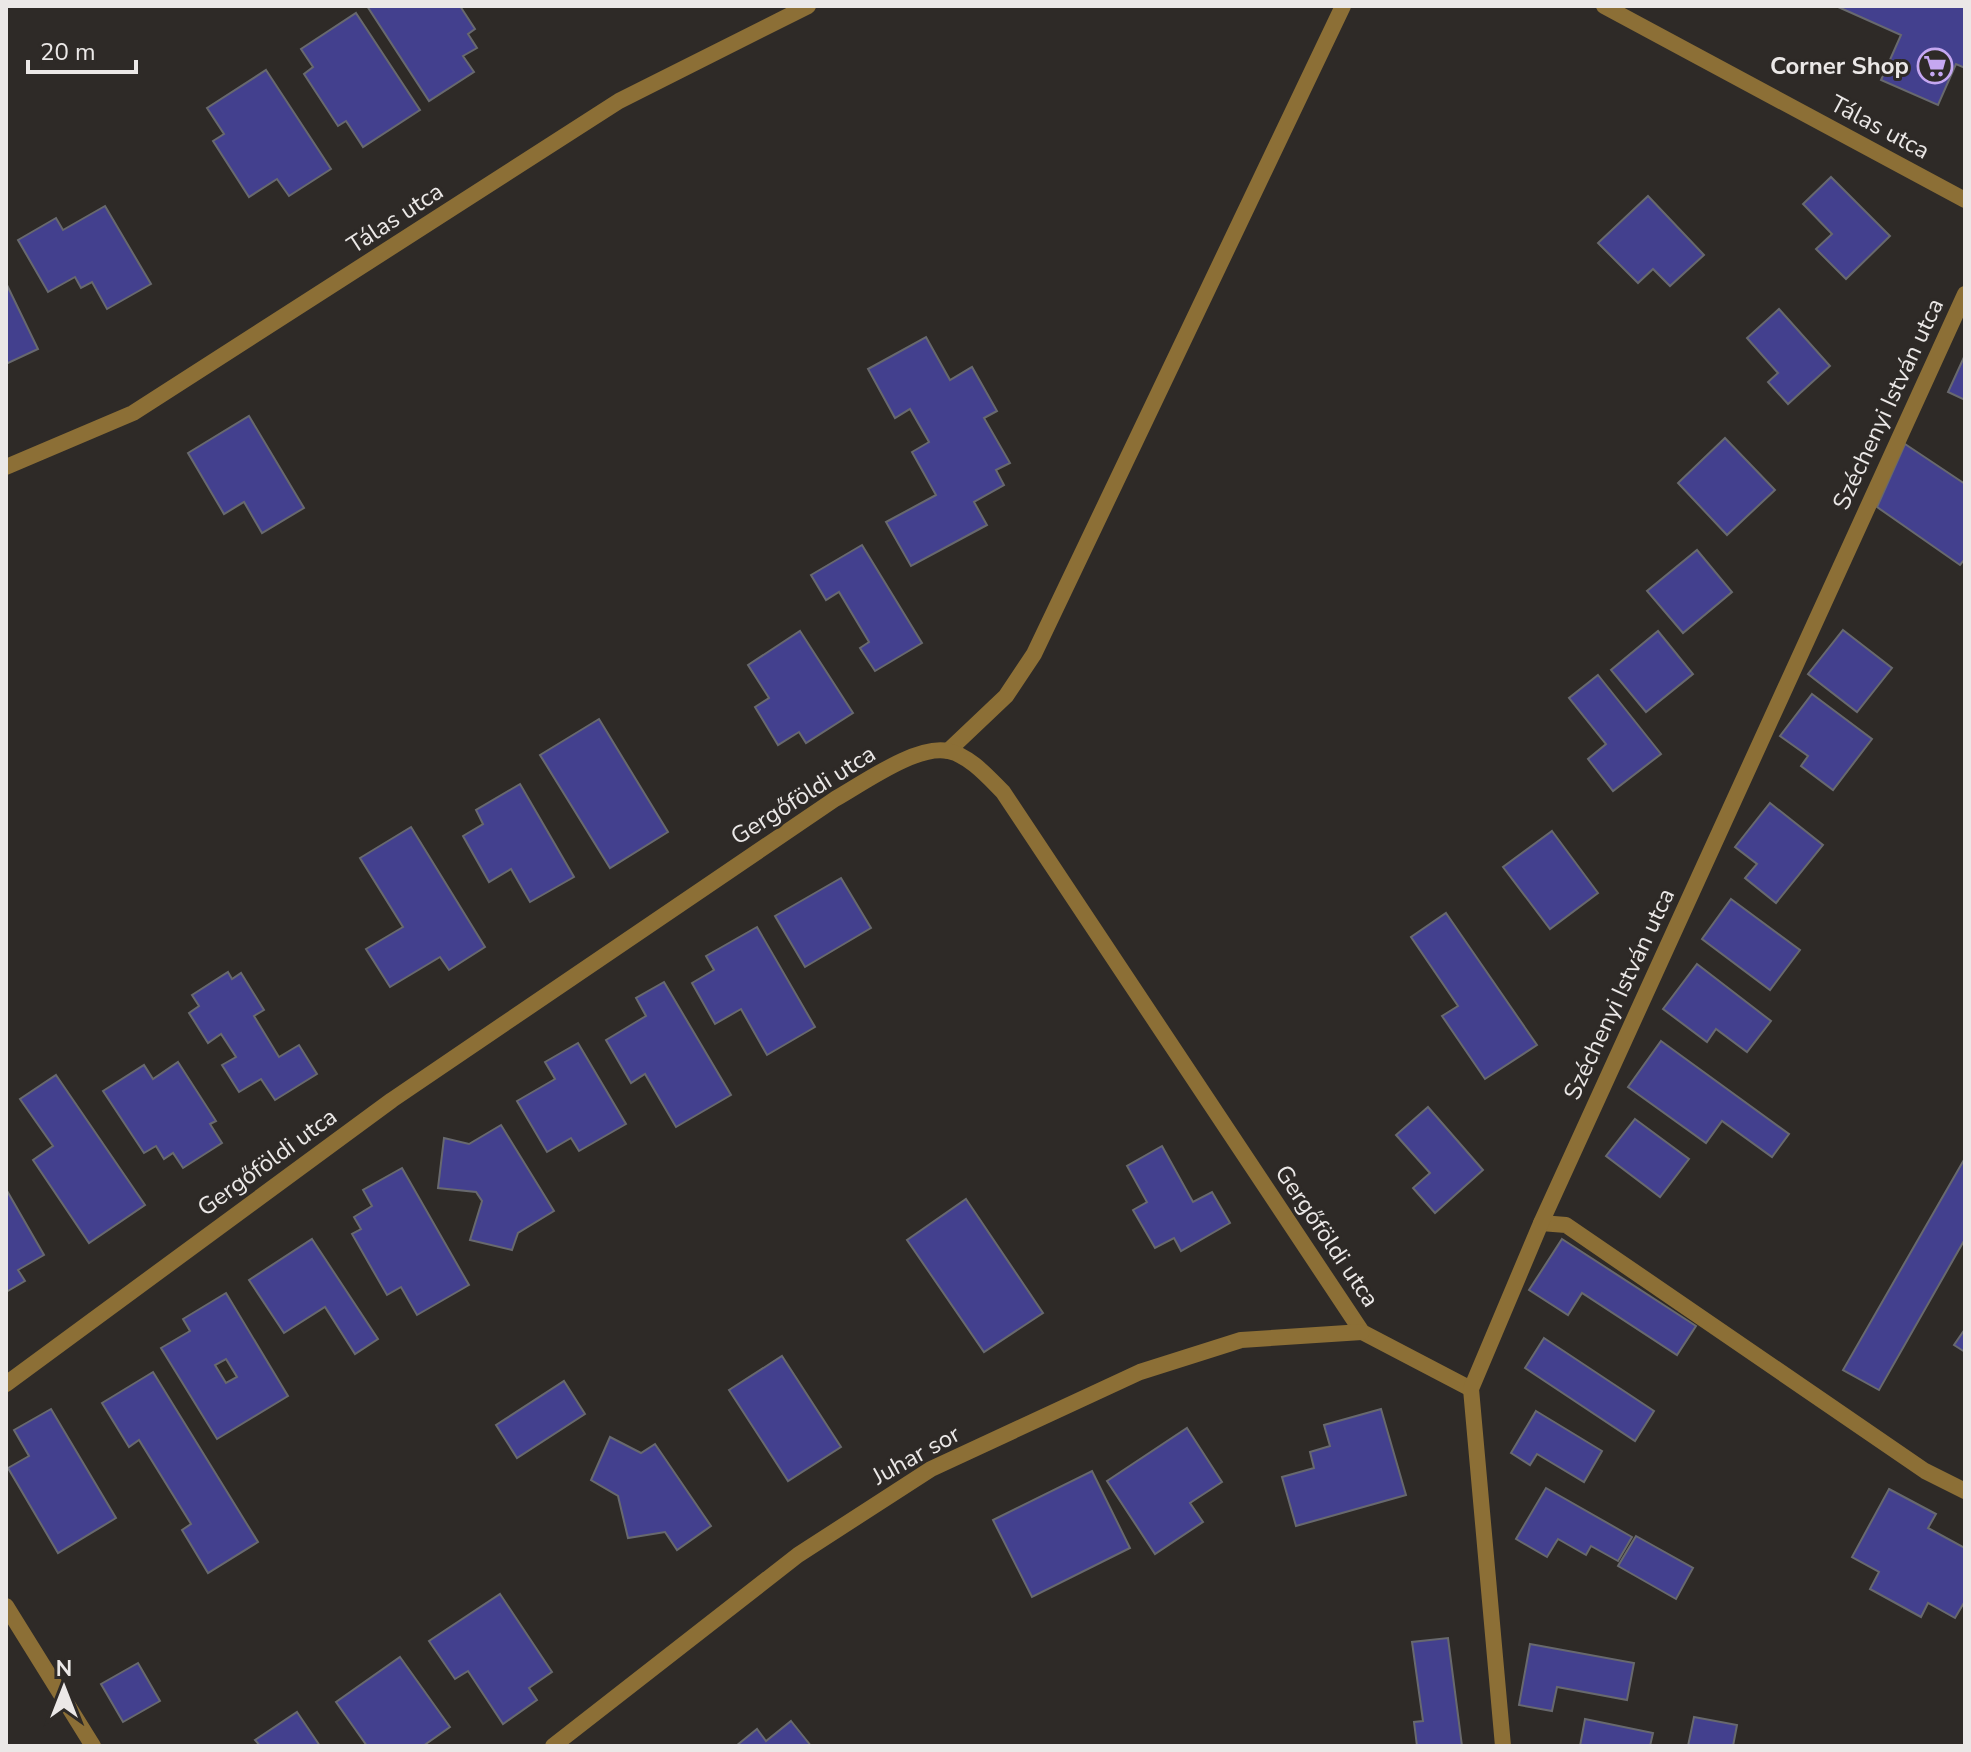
<svg xmlns="http://www.w3.org/2000/svg" width="1971" height="1752" font-family="'Nunito Sans',sans-serif">
<style>
.building{fill:#43408e;stroke:#68696e;stroke-width:2;fill-rule:evenodd}
.lines{fill:none;stroke-linecap:round;stroke-linejoin:round}
.street{stroke:#8c6f36;stroke-width:16}
.labels{text-anchor:middle;dominant-baseline:central;stroke-width:6;stroke-linejoin:round;paint-order:stroke}
.poi-label{font-size:24px;font-weight:bold;fill:#ebe8e7;stroke:#2e2a27;text-anchor:end}
.street-label{font-size:24px;fill:#ebe8e7;stroke:#2e2a27}
</style>
<rect width="100%" height="100%" fill="#2e2a27"/>
<g class="building">
<polygon points="367,6 460,6 475,29 468,34 477,48 463,56 474,72 429,101"/>
<polygon points="1836,6 1965,6 1965,68 1956,64 1938,105 1881,80 1901,35"/>
<polygon points="356,13 420,110 363,147 346,121 338,126 304,74 313,67 301,49"/>
<polygon points="266,70 331,169 289,196 277,179 249,197 213,141 224,134 207,108"/>
<polygon points="1831,177 1890,236 1846,279 1816,249 1832,234 1803,204"/>
<polygon points="1648,196 1704,255 1670,286 1653,269 1638,283 1598,243"/>
<polygon points="105,206 151,284 107,309 92,282 81,288 75,277 48,292 18,240 56,218 63,230"/>
<polygon points="6,283 38,349 6,364"/>
<polygon points="1779,309 1830,366 1788,404 1768,382 1778,373 1747,338"/>
<polygon points="926,337 950,380 972,367 997,411 984,418 1010,463 996,470 1004,485 974,502 987,525 911,566 886,522 936,495 912,452 929,442 910,409 895,418 868,369"/>
<polygon points="1965,355 1965,400 1948,392"/>
<polygon points="249,416 304,508 262,533 244,502 224,514 188,453"/>
<polygon points="1725,438 1775,490 1727,535 1678,483"/>
<polygon points="1905,444 1965,484 1965,559 1960,565 1877,507"/>
<polygon points="862,545 922,643 875,671 860,648 869,642 839,592 826,600 811,575"/>
<polygon points="1697,550 1732,592 1683,633 1647,591"/>
<polygon points="1843,630 1892,668 1857,712 1808,674"/>
<polygon points="800,631 853,713 806,743 799,732 778,745 755,707 769,698 748,665"/>
<polygon points="1658,631 1693,674 1646,712 1611,670"/>
<polygon points="1598,675 1661,754 1613,791 1588,759 1606,744 1569,698"/>
<polygon points="1812,694 1872,739 1833,790 1801,766 1808,756 1780,736"/>
<polygon points="599,719 668,832 610,868 540,755"/>
<polygon points="520,784 574,877 530,902 511,869 489,882 463,836 483,824 476,810"/>
<polygon points="1770,803 1823,845 1776,903 1745,878 1757,864 1735,847"/>
<polygon points="411,827 485,947 449,970 440,957 390,987 366,949 403,927 360,858"/>
<polygon points="1552,831 1598,893 1550,929 1503,867"/>
<polygon points="841,878 871,928 805,967 775,916"/>
<polygon points="1731,899 1800,950 1770,990 1702,939"/>
<polygon points="1446,913 1537,1045 1485,1079 1442,1016 1458,1006 1411,937"/>
<polygon points="757,927 815,1027 767,1055 741,1009 715,1024 692,983 714,970 706,956"/>
<polygon points="1697,964 1771,1021 1747,1052 1716,1029 1707,1042 1663,1009"/>
<polygon points="228,972 232,979 241,973 264,1010 254,1016 279,1057 299,1045 317,1074 275,1100 261,1079 239,1092 222,1065 236,1057 221,1034 208,1043 189,1013 199,1006 192,995"/>
<polygon points="664,982 731,1095 676,1127 645,1074 631,1083 606,1040 646,1016 636,998"/>
<polygon points="1661,1041 1789,1134 1772,1157 1722,1121 1706,1143 1628,1087"/>
<polygon points="578,1043 626,1124 579,1151 571,1138 547,1152 517,1101 555,1079 545,1062"/>
<polygon points="178,1062 216,1121 210,1124 222,1143 183,1168 173,1153 164,1159 156,1146 144,1153 103,1091 144,1065 153,1079"/>
<polygon points="56,1075 145,1205 89,1243 33,1160 53,1146 20,1099"/>
<polygon points="1428,1107 1483,1170 1435,1213 1413,1188 1430,1173 1396,1135"/>
<polygon points="1635,1119 1689,1159 1660,1197 1606,1156"/>
<polygon points="501,1125 554,1211 518,1233 512,1250 470,1240 482,1201 476,1192 438,1188 444,1138 469,1144"/>
<polygon points="1162,1146 1193,1202 1212,1192 1230,1223 1181,1251 1174,1238 1155,1248 1133,1210 1147,1202 1127,1166"/>
<polygon points="1965,1158 1965,1239 1879,1390 1843,1370"/>
<polygon points="402,1168 469,1285 417,1315 401,1287 387,1295 352,1234 361,1229 354,1217 372,1206 363,1190"/>
<polygon points="6,1189 44,1255 18,1270 25,1281 6,1292"/>
<polygon points="966,1199 1043,1313 984,1352 907,1240"/>
<polygon points="312,1239 378,1339 355,1354 325,1307 284,1333 249,1280"/>
<polygon points="1562,1239 1696,1326 1677,1355 1582,1293 1568,1315 1529,1290"/>
<path d="M226 1293 288 1396 217 1439 161 1348 190 1331 183 1319ZM226 1359 237 1377 226 1383 215 1365Z"/>
<polygon points="1965,1329 1965,1352 1954,1345"/>
<polygon points="1544,1338 1654,1411 1635,1441 1525,1368"/>
<polygon points="782,1356 841,1447 788,1481 729,1390"/>
<polygon points="153,1372 258,1542 208,1573 182,1530 191,1524 139,1440 129,1447 102,1403"/>
<polygon points="564,1381 585,1414 517,1458 496,1425"/>
<polygon points="51,1409 116,1518 58,1553 8,1468 29,1456 14,1430"/>
<polygon points="1381,1409 1406,1495 1296,1526 1282,1477 1314,1468 1310,1452 1330,1446 1324,1425"/>
<polygon points="1536,1411 1602,1451 1584,1482 1537,1454 1530,1465 1511,1453"/>
<polygon points="1187,1428 1222,1482 1190,1503 1203,1522 1155,1554 1107,1481"/>
<polygon points="610,1437 641,1453 655,1444 711,1526 677,1550 665,1532 628,1538 618,1496 591,1480"/>
<polygon points="1092,1471 1130,1548 1032,1597 993,1520"/>
<polygon points="1546,1488 1632,1537 1618,1561 1591,1546 1586,1555 1558,1539 1547,1557 1516,1539"/>
<polygon points="1889,1489 1936,1514 1928,1528 1965,1548 1965,1601 1955,1618 1928,1603 1921,1617 1870,1589 1879,1572 1852,1557"/>
<polygon points="1636,1536 1693,1568 1676,1599 1618,1566"/>
<polygon points="500,1594 552,1672 529,1688 537,1700 503,1724 468,1671 455,1679 429,1641"/>
<polygon points="1448,1638 1462,1746 1417,1746 1414,1722 1423,1721 1412,1642"/>
<polygon points="1530,1644 1634,1663 1627,1700 1557,1687 1552,1711 1519,1705"/>
<polygon points="400,1657 450,1727 423,1746 367,1746 336,1702"/>
<polygon points="138,1663 160,1701 123,1722 101,1684"/>
<polygon points="297,1712 320,1746 260,1746 255,1740"/>
<polygon points="1694,1717 1737,1725 1733,1746 1688,1746"/>
<polygon points="1585,1719 1653,1733 1650,1746 1580,1746"/>
<polygon points="791,1721 811,1746 736,1746 757,1729 766,1741"/>
</g>
<g class="lines">
<g class="street">
<polyline points="1604,6 1965,200"/>
<polyline points="6,467 133,413 619,101 808,6"/>
<polyline points="948,751 1006,696 1034,654 1343,6"/>
<polyline points="1541,1223 1566,1225 1925,1471 1965,1491"/>
<path d="M6 1384 392 1100 835 799C862 784 917 744 948 751 969 755 989 778 1003 792L1362 1332 1471 1389"/>
<polyline points="6,1606 93,1746"/>
<polyline points="553,1746 798,1555 931,1469 1140,1372 1241,1340 1362,1332"/>
<polyline points="1503,1746 1471,1389 1541,1223 1965,294"/>
</g>
</g>
<defs>
<g id="supermarket-ring" transform="scale(1.8)"><circle r="9.5" fill="#2e2a27" stroke="#c5a7f1" stroke-width="1.5"/><path d="M-6-5.5h2.5l.6 2H6L4.5 2H-2.5L-4.4-4H-6ZM-1.5 3.2a1.3 1.3 0 1 0 .1 0ZM3 3.2a1.3 1.3 0 1 0 .1 0Z" fill="#c5a7f1"/></g>
</defs>
<g fill-rule="evenodd">
<use href="#supermarket-ring" x="1935" y="66"/>
</g>
<g class="labels">
<g class="poi-label">
<text x="1909" y="66">Corner Shop</text>
</g>
<g class="street-label">
<text transform="translate(1880 127) rotate(28)">Tálas utca</text>
<text transform="translate(395 218) rotate(-33)">Tálas utca</text>
<text transform="translate(1888 404) rotate(-65)">Széchenyi István utca</text>
<text transform="translate(803 795) rotate(-32)">Gergőföldi utca</text>
<text transform="translate(1619 994) rotate(-65)">Széchenyi István utca</text>
<text transform="translate(267 1162) rotate(-36)">Gergőföldi utca</text>
<text transform="translate(1327 1236) rotate(56)">Gergőföldi utca</text>
<text transform="translate(916 1455) rotate(-29)">Juhar sor</text>
</g>
</g>
<rect width="1971" height="1752" fill="none" stroke="#ebe8e7" stroke-width="16"/>
<g transform="translate(64 1688)" stroke="#2e2a27" stroke-width="6" paint-order="stroke">
<path d="M0-6L14 30L0 20L-14 30Z" fill="#ebe8e7"/>
<text y="-12" font-size="22" font-weight="bold" text-anchor="middle" fill="#ebe8e7">N</text>
</g>
<path d="M28 60v12h108v-12" fill="none" stroke="#ebe8e7" stroke-width="4"/>
<text x="40" y="60" font-size="24" fill="#ebe8e7" stroke="#2e2a27" stroke-width="6" paint-order="stroke">20 m</text>
</svg>
